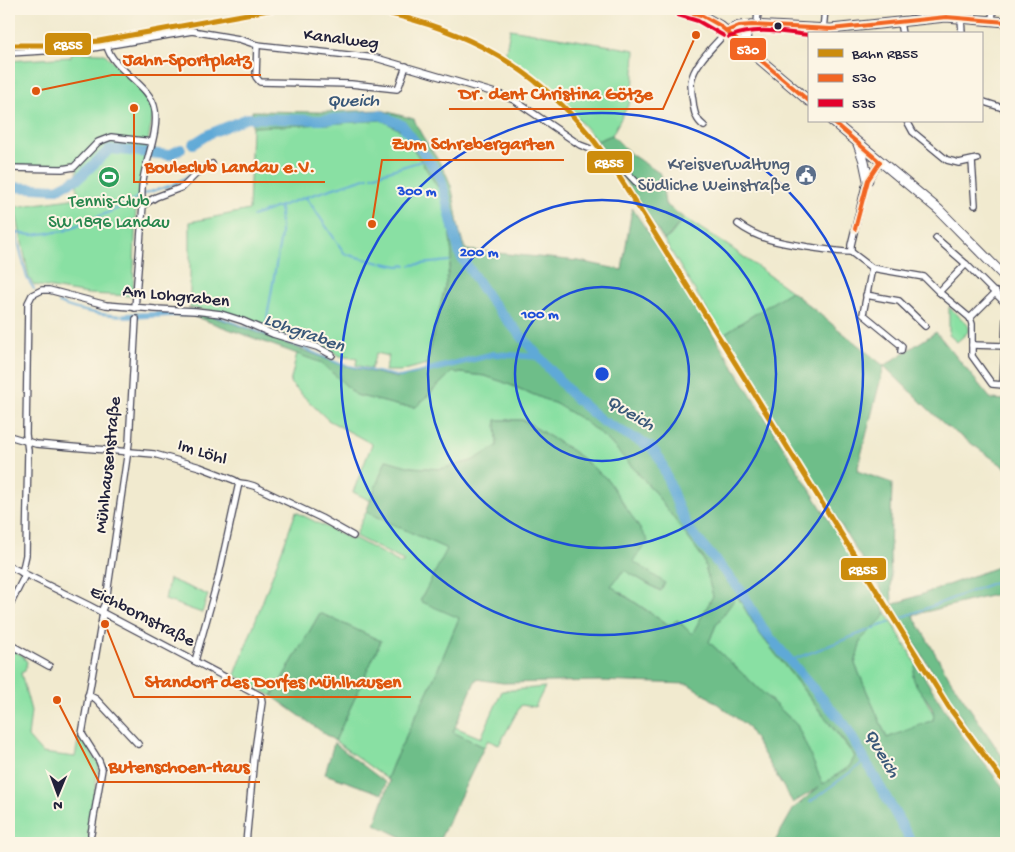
<svg xmlns="http://www.w3.org/2000/svg" width="1015" height="852" font-family="'Gochi Hand',sans-serif">
<style>
.green{fill:#89e0a3;stroke:#56816f}
.forest{fill:#6ebe89;stroke:#487062;fill-rule:evenodd}
.lines{fill:none;stroke-linecap:round;stroke-linejoin:round}
.stream{stroke:#5fa9d7;stroke-width:2}
.canal{stroke:#5fa9d7;stroke-width:6}
.river{stroke:#5fa9d7;stroke-width:10}
.street-casing{stroke:#414051;stroke-width:8}
.secondary-casing{stroke:#414051;stroke-width:11}
.street{stroke:#fff;stroke-width:5.5}
.secondary{stroke:#fff;stroke-width:9}
.bus-1-casing{stroke:#fcf5e5;stroke-width:8}
.bus-2-casing{stroke:#fcf5e5;stroke-width:8}
.bus-1{stroke:#f26522;stroke-width:4}
.bus-2{stroke:#e4002b;stroke-width:4}
.rail-1-casing{stroke:#fcf5e5;stroke-width:9}
.rail-1{stroke:#cc8c0c;stroke-width:5}
.ring{fill:none;stroke:#1d4ed8;stroke-width:2.5}
.bus-dot{fill:#22223b;stroke:#fcf5e5;stroke-width:2}
.labels{text-anchor:middle;dominant-baseline:central;stroke-width:4;stroke-linejoin:round;paint-order:stroke}
.street-label{font-size:18px;fill:#22223b;stroke:#fcf5e5}
.service-label{font-size:18px;fill:#4e5e75;stroke:#fcf5e5;text-anchor:end}
.leisure-label{font-size:18px;fill:#27864d;stroke:#fcf5e5}
.water-label{font-size:19px;font-style:italic;fill:#3a5879;stroke:#fcf5e5}
.centre{fill:#1d4ed8;stroke:#fcf5e5;stroke-width:2.5}
.ring-label{font-size:15px;text-anchor:middle;font-weight:bold;fill:#1d4ed8;stroke:#fcf5e5;stroke-width:4;stroke-linejoin:round;paint-order:stroke}
.leader{fill:none;stroke:#de560e;stroke-width:2}
.callout-dot{fill:#de560e;stroke:#fcf5e5;stroke-width:2}
.callout-label{font-size:19px;text-anchor:middle;font-weight:bold;fill:#de560e;stroke:#fcf5e5;stroke-width:4;stroke-linejoin:round;paint-order:stroke}
.line-badge{stroke:#fcf5e5;stroke-width:2}
.badge-label{font-size:14px;text-anchor:middle;font-weight:bold;fill:#fff}
</style>
<rect width="100%" height="100%" fill="#fcf5e5"/>
<filter id="ink" filterUnits="userSpaceOnUse"><feTurbulence type="fractalNoise" baseFrequency=".02" numOctaves="2"/><feDisplacementMap in="SourceGraphic" scale="10" xChannelSelector="R" yChannelSelector="G"/><feConvolveMatrix kernelMatrix="1 2 1 2 8 2 1 2 1" color-interpolation-filters="sRGB"/></filter>
<filter id="wash" filterUnits="userSpaceOnUse"><feTurbulence type="fractalNoise" baseFrequency=".0096" numOctaves="4" result="noise"/><feDisplacementMap in="SourceGraphic" scale="20" xChannelSelector="R" yChannelSelector="G"/><feGaussianBlur stdDeviation="1.12" result="paint"/><feColorMatrix in="noise" values="0 0 0 0 0 0 0 0 0 0 0 0 0 0 0 0 0 1.4 0 .05"/><feComposite in="paint" operator="in"/></filter>
<g filter="url(#wash)">
<rect width="100%" height="100%" fill="#f1eacf"/>
<g class="green">
<path d="M510 29 635 50 633 96 612 135 597 141C570 108 540 81 505 56Z"/>
<polygon points="72,52 101,53 106,55 140,89 152,103 153,114 136,207 133,296 88,294 34,285 29,278 15,207 77,198 77,162 52,166 9,165 9,61 71,57"/>
<path d="M381 120 402 131 444 197 448 217 452 256 427 364 401 371H385L389 356 376 353 371 369 356 365 357 359 340 356 332 351 331 353 266 330C250 313 213 311 190 308V222L249 210 252 127 327 124Z"/>
<polygon points="684,218 730,247 791,291 722,335 664,240 670,236"/>
<polygon points="949,307 968,325 968,332 957,342 949,335"/>
<polygon points="297,353 322,363 356,395 400,406 416,407 452,372 485,376 503,382 556,404 583,420 609,441 653,490 703,558 713,596 692,635 678,620 670,626 611,586 624,570 660,591 632,560 608,480 573,451 523,420 496,420 497,446 472,461 440,469 411,467 386,460 371,501 353,492 372,444 328,420 290,383"/>
<polygon points="296,512 352,540 354,538 402,564 404,561 355,536 366,512 447,549 459,618 435,676 394,761 387,779 335,741 381,641 320,613 272,696 235,675"/>
<polygon points="169,579 208,595 202,613 165,600"/>
<polygon points="737,595 760,634 855,757 849,767 822,785 797,725 709,642 716,625"/>
<polygon points="886,612 916,664 913,676 934,715 933,720 887,738 855,664 861,640 883,618"/>
<polygon points="9,649 22,655 27,662 25,671 21,673 31,711 28,737 42,753 75,757 79,735 99,764 88,834 97,843 9,843 9,790 12,788 9,785"/>
<polygon points="545,687 535,707 521,705 499,745 488,740 484,747 453,733 455,727 481,738 502,691"/>
</g>
<g class="forest">
<path d="M381 110 414 119C423 143 443 161 451 186 457 208 456 229 466 250L579 261 622 270 632 208 669 263 886 612 883 618 861 640 855 664 887 738 933 720C938 704 915 692 913 676 913 673 915 667 916 664L957 729 1006 791V843H774L794 808 819 787 793 803 747 726 707 696 688 684 600 681 503 683 476 679 453 732 484 747 438 843H414L375 824 390 781 387 779 394 761 435 676 459 618 420 601 447 549 366 512 386 460 411 467 440 469 472 461 497 446 496 420H523L573 451 608 480 648 541 633 561 665 583 661 591 624 570 611 586 669 626 677 620 692 634 713 596 703 558 653 490 609 441 583 420 556 404 503 382 485 376 452 372 416 407 400 406 356 395 322 363 190 315V313L210 316 235 324 342 365 397 378 428 371 427 364 452 256 448 217 444 197 402 131 381 120 327 124 252 127V111L325 112ZM737 596 760 634 855 756 849 767 823 784 797 725 709 642 716 625Z"/>
<polygon points="612,135 632,155 661,174 665,204 684,218 669,236 664,240 609,156 604,151 597,141"/>
<polygon points="791,291 884,366 936,332 991,399 1006,400 1006,468 945,425 884,366 857,471 892,483 890,553 892,605 1006,564 1006,592 913,615 950,679 1006,762 1006,777 968,729 722,335"/>
<polygon points="320,613 381,641 335,741 272,696"/>
<polygon points="334,743 386,783 382,794 325,774"/>
</g>
<g class="lines">
<g class="stream">
<polyline points="195,171 202,163"/>
<polyline points="372,176 428,159"/>
<polyline points="306,197 368,177"/>
<polyline points="253,216 306,197 345,254 380,263"/>
<polyline points="9,230 16,233 32,235 64,231 126,205 140,195 172,185 192,174"/>
<polyline points="16,233 27,278 34,289"/>
<polyline points="383,263 399,266 406,265"/>
<polyline points="411,265 449,261"/>
<path d="M59 303C80 312 102 315 125 316"/>
<polyline points="213,315 301,347 340,364 400,377 429,370"/>
<polyline points="265,330 281,235 280,206"/>
<polyline points="898,619 1006,578"/>
<polyline points="789,661 890,622"/>
<polyline points="810,802 864,762"/>
</g>
<g class="canal">
<polyline points="125,316 194,313"/>
<polyline points="429,370 494,354 540,357"/>
</g>
<g class="river">
<polyline points="193,144 209,134 247,118 320,120 381,115 402,125 427,157 441,179 460,255 490,300 572,395 602,421 651,447 660,459 679,509 689,529 741,591 765,632 845,725 912,843"/>
<polyline points="10,187 57,189 79,178 110,149 169,155 181,149"/>
</g>
</g>
</g>
<g filter="url(#ink)">
<g class="lines">
<g class="street-casing">
<g id="street">
<polyline points="961,17 962,34"/>
<polyline points="992,20 993,9"/>
<polyline points="900,22 902,34"/>
<polyline points="757,25 758,9"/>
<polyline points="823,30 825,9"/>
<polyline points="257,45 256,77 260,82 351,84 397,89 399,86 406,66"/>
<path d="M107 46C112 70 151 84 155 110 160 139 136 176 143 205L135 308"/>
<polyline points="9,53 93,48 192,31 239,39 257,45 376,58 502,95 514,100 580,145 612,157 639,185"/>
<polyline points="981,101 1006,109"/>
<polyline points="907,121 913,132 947,160 959,163 977,159"/>
<path d="M704 126C696 120 694 112 693 102 692 96 691 89 691 82 694 63 715 45 727 31"/>
<polyline points="972,161 975,205"/>
<polyline points="9,168 62,169 74,167 98,142 111,137 152,142"/>
<polyline points="143,205 156,197 183,187 198,172 212,164"/>
<path d="M738 224C759 240 783 243 808 247 823 249 836 252 851 252V245L865 187 868 180 880 162"/>
<polyline points="936,238 966,264 1006,304"/>
<polyline points="851,252 872,268 924,277 939,292 966,264"/>
<polyline points="872,268 863,314 902,346 901,351"/>
<polyline points="939,292 970,318 972,324 972,356 992,384 1003,385 1006,318"/>
<polyline points="866,295 899,301 925,326"/>
<polyline points="970,318 996,292"/>
<polyline points="972,345 1005,346"/>
<polyline points="9,436 36,444 154,454 200,467 234,480 239,483 247,484 254,486 321,518 353,536"/>
<polyline points="9,566 88,605 261,696 262,702 254,757 246,843"/>
<polyline points="22,573 26,555 28,451 26,434 28,303 32,295 42,290 49,290 106,305 155,309 195,311 221,314 243,321 273,334 317,347 332,355"/>
<polyline points="9,607 25,575"/>
<polyline points="101,612 106,601 129,443 136,319"/>
<polyline points="9,644 49,666"/>
<polyline points="195,661 218,579 239,483"/>
<polyline points="88,695 96,699 138,744"/>
<polyline points="91,834 102,769 99,761 82,734 103,613"/>
</g>
</g>
<g class="secondary-casing">
<g id="secondary">
<polyline points="680,9 701,15 719,25 809,101"/>
<polyline points="727,31 739,26 752,25 831,29 946,17 1006,22"/>
<polyline points="745,47 746,34 752,25"/>
<polyline points="832,121 939,210 1006,278"/>
<polyline points="858,144 864,161 868,180"/>
</g>
</g>
<use href="#street" class="street"/>
<use href="#secondary" class="secondary"/>
<g class="bus-1-casing">
<g id="bus-1">
<polyline points="680,9 701,15 719,25 809,101"/>
<polyline points="727,31 739,26 752,25 831,29 946,17 1006,22"/>
<polyline points="832,121 880,162"/>
<polyline points="855,229 868,180 880,162"/>
</g>
</g>
<g class="bus-2-casing">
<g id="bus-2">
<polyline points="678,15 698,21 724,36"/>
<path d="M729 37C754 26 783 32 809 35"/>
</g>
</g>
<use href="#bus-1" class="bus-1"/>
<use href="#bus-2" class="bus-2"/>
<g class="rail-1-casing">
<g id="rail-1">
<path d="M366 9C451 24 522 58 580 124 606 153 626 188 647 221L948 706 1006 785"/>
<polyline points="9,45 57,45 99,41 274,9"/>
</g>
</g>
<use href="#rail-1" class="rail-1"/>
</g>
</g>
<g class="ring">
<circle cx="602" cy="374" r="87"/>
<circle cx="602" cy="374" r="174"/>
<circle cx="602" cy="374" r="261"/>
</g>
<defs>
<g id="civic-disc" transform="scale(1.125)"><circle r="9.5" fill="#5c6f8a" stroke="#fcf5e5"/><path d="M-.6-6.5H3V-4.5H.6V-3L4-1V1h2V6H-6V1h2V-1L-.6-3ZM-1.2 2.5V6h2.4V2.5Z" fill="#fff"/></g>
<g id="stadium-disc" transform="scale(1.125)"><circle r="9.5" fill="#2e9e5b" stroke="#fcf5e5"/><path d="M0-5a6.5 5 0 1 0 0 10a6.5 5 0 1 0 0-10ZM-3.5-1.8h7v3.6h-7Z" fill="#fff"/></g>
</defs>
<g fill-rule="evenodd">
<use href="#civic-disc" x="806" y="175"/>
<use href="#stadium-disc" x="109" y="177"/>
</g>
<circle class="bus-dot" cx="778" cy="26" r="4.5"/>
<g class="labels">
<g class="street-label">
<text transform="translate(341 40) rotate(7)">Kanalweg</text>
<text transform="translate(176 297) rotate(6)">Am Lohgraben</text>
<text transform="translate(202 453) rotate(18)">Im Löhl</text>
<text transform="translate(109 465) rotate(-84)">Mühlhausenstraße</text>
<text transform="translate(142 617) rotate(27)">Eichbornstraße</text>
</g>
<g class="service-label">
<text x="790" y="165">Kreisverwaltung<tspan x="790" dy="21">Südliche Weinstraße</tspan></text>
</g>
<g class="leisure-label">
<text x="109" y="202">Tennis-Club<tspan x="109" dy="21">SW 1896 Landau</tspan></text>
</g>
<g class="water-label">
<text transform="translate(353 102) rotate(-1)">Queich</text>
<text transform="translate(304 334) rotate(20)">Lohgraben</text>
<text transform="translate(630 414) rotate(31)">Queich</text>
<text transform="translate(881 754) rotate(60)">Queich</text>
</g>
</g>
<circle cx="602" cy="374" r="8" class="centre"/>
<g class="ring-label">
<text x="417" y="195">300 m</text>
<text x="479" y="256">200 m</text>
<text x="540" y="318">100 m</text>
</g>
<path class="leader" d="M36 91L112 75H261M696 35L663 109H449M372 224L382 160H564M134 108L134 182H325M105 624L134 697H411M57 700L99 782H260"/>
<g class="callout-dot">
<circle cx="36" cy="91" r="5"/>
<circle cx="696" cy="35" r="5"/>
<circle cx="372" cy="224" r="5"/>
<circle cx="134" cy="108" r="5"/>
<circle cx="105" cy="624" r="5"/>
<circle cx="57" cy="700" r="5"/>
</g>
<g class="callout-label">
<text x="187" y="65">Jahn-Sportplatz</text>
<text x="556" y="99">Dr. dent Christina Götze</text>
<text x="473" y="149">Zum Schrebergarten</text>
<text x="230" y="172">Bouleclub Landau e.V.</text>
<text x="273" y="687">Standort des Dorfes Mühlhausen</text>
<text x="179" y="772">Butenschoen-Haus</text>
</g>
<g class="line-badge">
<rect x="44" y="32" width="48" height="24" rx="5" fill="#cc8c0c"/>
<rect x="729" y="37" width="38" height="24" rx="5" fill="#f26522"/>
<rect x="586" y="150" width="47" height="24" rx="5" fill="#cc8c0c"/>
<rect x="840" y="557" width="47" height="24" rx="5" fill="#cc8c0c"/>
</g>
<g class="badge-label">
<text x="68" y="49">RB55</text>
<text x="748" y="54">530</text>
<text x="609" y="167">RB55</text>
<text x="863" y="574">RB55</text>
</g>
<rect width="1015" height="852" fill="none" stroke="#fcf5e5" stroke-width="30"/>
<rect x="808" y="32" width="175" height="90" fill="#fcf5e5" stroke="#a5a1a1"/>
<rect x="818" y="49" width="25" height="8" fill="#cc8c0c" stroke="#a5a1a1"/>
<text x="852" y="58" font-size="15" fill="#22223b">Bahn RB55</text>
<rect x="818" y="74" width="25" height="8" fill="#f26522" stroke="#a5a1a1"/>
<text x="852" y="82" font-size="15" fill="#22223b">530</text>
<rect x="818" y="99" width="25" height="8" fill="#e4002b" stroke="#a5a1a1"/>
<text x="852" y="108" font-size="15" fill="#22223b">535</text>
<g transform="translate(58 794) rotate(181)" stroke="#fcf5e5" stroke-width="4" paint-order="stroke">
<path d="M0-4L9 19L0 12L-9 19Z" fill="#22223b"/>
<text y="-8" font-size="14" font-weight="bold" text-anchor="middle" fill="#22223b">N</text>
</g>
</svg>
